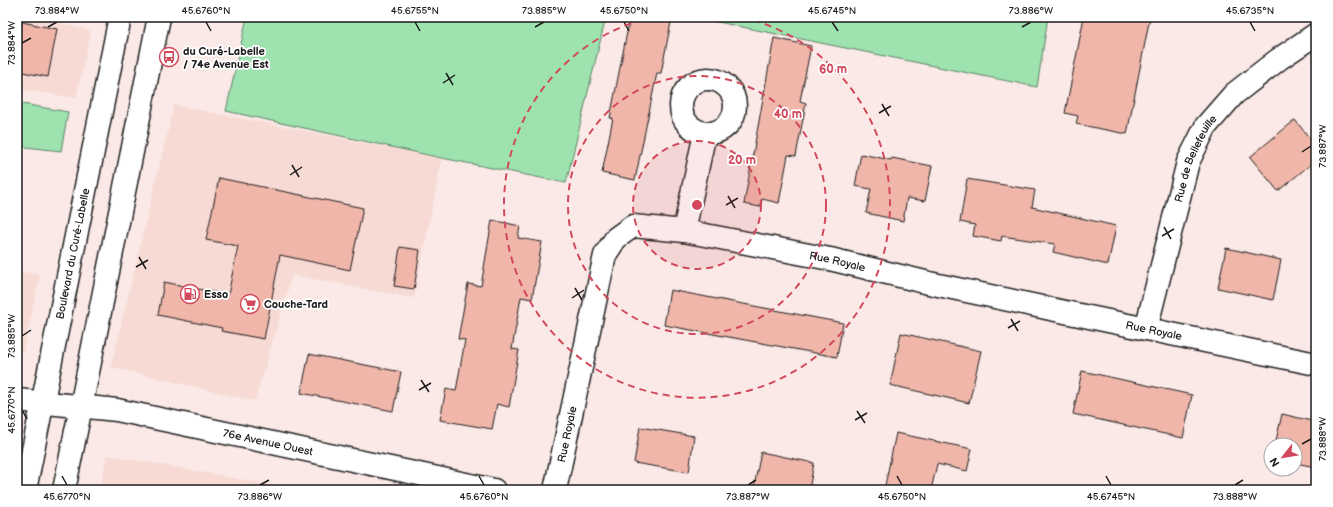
<svg xmlns="http://www.w3.org/2000/svg" width="1333" height="507" font-family="'Balsamiq Sans',sans-serif">
<style>
.built{fill:#f7dad4}
.green{fill:#9ee3af;stroke:#5d8066}
.building{fill:#f0b6aa;stroke:#1c1c1c}
.lines{fill:none;stroke-linecap:round;stroke-linejoin:round}
.street-casing{stroke:#1c1c1c;stroke-width:25}
.primary-casing{stroke:#1c1c1c;stroke-width:25}
.street{stroke:#fff;stroke-width:22}
.primary{stroke:#fff;stroke-width:22}
.ticks{fill:none;stroke:#1c1c1c;stroke-width:1.5}
.ring{fill:none;stroke:#d1495b;stroke-width:2;stroke-dasharray:7 5}
.labels{text-anchor:middle;dominant-baseline:central;stroke-width:3.5;stroke-linejoin:round;paint-order:stroke}
.poi-label{font-size:11px;font-weight:bold;fill:#1c1c1c;stroke:#fff;text-anchor:start}
.street-label{font-size:11px;fill:#1c1c1c;stroke:#fff}
.centre{fill:#d1495b;stroke:#fff;stroke-width:2}
.ring-label{font-size:12px;text-anchor:middle;font-weight:bold;fill:#d1495b;stroke:#fff;stroke-width:3.5;stroke-linejoin:round;paint-order:stroke}
.neatline{fill:none;stroke:#1c1c1c;stroke-width:1.5}
.ticks-label{font-size:10px;text-anchor:middle;fill:#1c1c1c}
</style>
<rect width="100%" height="100%" fill="#fae9e6"/>
<filter id="ink" filterUnits="userSpaceOnUse"><feTurbulence type="fractalNoise" baseFrequency=".025" numOctaves="2"/><feDisplacementMap in="SourceGraphic" scale="8" xChannelSelector="R" yChannelSelector="G"/><feConvolveMatrix kernelMatrix="1 2 1 2 8 2 1 2 1" color-interpolation-filters="sRGB"/></filter>
<g filter="url(#ink)">
<g class="built">
<polygon points="17,17 37,17 91,31 76,98 17,89"/>
<polygon points="174,105 442,158 414,298 292,275 255,401 111,367"/>
<polygon points="17,271 40,275 23,352 17,351"/>
<polygon points="107,455 300,490 100,490"/>
</g>
<g class="green">
<polygon points="247,17 606,17 566,183 442,158 226,111"/>
<polygon points="693,17 1048,17 1037,87"/>
<polygon points="17,103 68,112 61,151 17,146"/>
</g>
<g class="building">
<polygon points="630,17 672,17 661,73 657,73 635,180 602,173 613,118 610,118"/>
<polygon points="1084,17 1150,17 1127,134 1076,124 1078,116 1065,113"/>
<polygon points="17,21 57,29 48,77 17,71"/>
<polygon points="774,38 811,46 800,101 806,103 796,156 788,155 779,203 762,199 760,207 744,204"/>
<polygon points="1295,120 1316,146 1316,160 1278,191 1250,157"/>
<polygon points="861,154 891,160 892,158 932,166 925,201 907,198 903,221 866,213 871,189 855,186"/>
<polygon points="219,178 363,208 350,270 280,255 264,339 221,331 222,328 158,315 164,282 228,295 238,246 206,240"/>
<polygon points="967,179 1035,190 1032,207 1116,226 1108,265 1053,252 1055,244 1002,236 1001,241 973,236 975,225 960,222"/>
<polygon points="492,220 520,226 518,238 542,242 532,299 521,297 512,349 519,350 509,407 497,404 492,429 440,420 446,389 456,391 465,340 458,339 468,284 481,286"/>
<polygon points="400,247 420,250 414,289 394,286"/>
<polygon points="1226,248 1281,260 1273,300 1218,288"/>
<polygon points="670,290 843,323 837,357 664,325"/>
<polygon points="901,333 981,351 969,403 890,385"/>
<polygon points="309,354 401,372 393,411 301,393"/>
<polygon points="1082,371 1192,395 1183,438 1073,414"/>
<polygon points="1282,414 1316,422 1316,467 1295,463 1295,445 1275,445"/>
<polygon points="640,427 694,436 689,472 634,463"/>
<polygon points="896,433 972,449 967,471 937,464 931,490 884,490"/>
<polygon points="761,452 814,463 809,490 767,490 754,487"/>
</g>
<g class="lines">
<g class="street-casing">
<g id="street">
<circle cx="708" cy="106" r="27"/>
<polyline points="684,231 705,133"/>
<path id="s1" d="M1146 329 1188 162 1206 126 1234 94 1279 59 1316 34"/>
<path id="s2" d="M17 400 117 410 494 490"/>
<path id="s3" d="M555 490 605 255 616 238 633 226 684 231 830 259 929 283 1065 312 1316 364"/>
</g>
</g>
<g class="primary-casing">
<g id="primary">
<path id="s4" d="M25 490 120 17"/>
<polyline points="64,490 86,382 159,17"/>
</g>
</g>
<use href="#street" class="street"/>
<use href="#primary" class="primary"/>
</g>
</g>
<path class="ticks" d="M206 22 211 31M415 22 420 31M624 22 629 31M832 22 838 31M1250 22 1255 31M48 27 57 22M535 27 544 22M1022 27 1031 22M22 43 31 38M446 73 453 85M443 83 455 75M882 104 889 116M879 113 891 106M1302 152 1311 146M292 165 299 177M290 175 302 167M728 196 735 208M726 205 738 198M1164 227 1171 239M1162 236 1174 229M139 257 146 269M136 267 148 260M575 288 582 300M572 298 584 290M1011 319 1018 331M1008 328 1020 321M22 336 31 330M421 380 429 392M419 390 431 383M22 410 27 419M857 411 865 423M855 420 867 413M1302 444 1311 439M62 476 67 485M479 476 484 485M897 476 902 485M1106 476 1111 485M260 485 269 480M748 485 756 480M1235 485 1243 480"/>
<circle cx="697" cy="205" r="64" fill="#d1495b" fill-opacity=".12"/>
<g class="ring">
<circle cx="697" cy="205" r="64"/>
<circle cx="697" cy="205" r="129"/>
<path d="M742 17A193 193 0 1 1 652 17"/>
</g>
<defs>
<g id="bus-ring" transform="scale(1)"><circle r="9.5" fill="#fff" stroke="#d1495b" stroke-width="1.5"/><path d="M-5-6H5V4H4V6H2V4H-2V6H-4V4H-5ZM-3.5-4V0h7V-4ZM-3.5 1.2v1.5H-2V1.2ZM2 1.2v1.5H3.5V1.2Z" fill="#d1495b"/></g>
<g id="fuel-ring" transform="scale(1)"><circle r="9.5" fill="#fff" stroke="#d1495b" stroke-width="1.5"/><path d="M-5.5-6h7V0h2V4h1.3V-2.5L3-4.5l.8-.8L6-3V5H2.5V1h-1V6h-7ZM-4.2-4.7v3.2H.2V-4.7Z" fill="#d1495b"/></g>
<g id="supermarket-ring" transform="scale(1)"><circle r="9.5" fill="#fff" stroke="#d1495b" stroke-width="1.5"/><path d="M-6-5.5h2.5l.6 2H6L4.5 2H-2.5L-4.4-4H-6ZM-1.5 3.2a1.3 1.3 0 1 0 .1 0ZM3 3.2a1.3 1.3 0 1 0 .1 0Z" fill="#d1495b"/></g>
</defs>
<g fill-rule="evenodd">
<use href="#bus-ring" x="169" y="57"/>
<use href="#fuel-ring" x="190" y="294"/>
<use href="#supermarket-ring" x="250" y="304"/>
</g>
<g class="labels">
<g class="poi-label">
<text x="183" y="51">du Curé-Labelle<tspan x="183" dy="13">/ 74e Avenue Est</tspan></text>
<text x="204" y="294">Esso</text>
<text x="264" y="304">Couche-Tard</text>
</g>
<g class="street-label">
<text stroke="none"><textPath href="#s1" startOffset="178">Rue de Bellefeuille</textPath></text>
<text stroke="none"><textPath href="#s4" startOffset="241">Boulevard du Curé-Labelle</textPath></text>
<text stroke="none"><textPath href="#s3" startOffset="489">Rue Royale</textPath></text>
<text stroke="none"><textPath href="#s3" startOffset="813">Rue Royale</textPath></text>
<text stroke="none"><textPath href="#s3" startOffset="57">Rue Royale</textPath></text>
<text stroke="none"><textPath href="#s2" startOffset="255">76e Avenue Ouest</textPath></text>
</g>
</g>
<circle cx="697" cy="205" r="6" class="centre"/>
<g class="ring-label">
<text x="833" y="73">60 m</text>
<text x="788" y="118">40 m</text>
<text x="742" y="164">20 m</text>
</g>
<rect width="1333" height="507" fill="none" stroke="#fff" stroke-width="44"/>
<g transform="translate(1283 457) rotate(239)"><circle r="19" fill="#ffffff" stroke="#a4a4a4"/>
<path d="M0-3L7 15L0 10L-7 15Z" fill="#d1495b"/>
<text y="-6" font-size="11" font-weight="bold" text-anchor="middle" fill="#1c1c1c">N</text>
</g>
<rect x="22" y="22" width="1289" height="463" class="neatline"/>
<g class="ticks-label">
<text x="57" y="14">73.884°W</text>
<text x="206" y="14">45.6760°N</text>
<text x="415" y="14">45.6755°N</text>
<text x="544" y="14">73.885°W</text>
<text x="624" y="14">45.6750°N</text>
<text x="832" y="14">45.6745°N</text>
<text x="1031" y="14">73.886°W</text>
<text x="1250" y="14">45.6735°N</text>
<text transform="translate(11 43) rotate(-90)" y="4">73.884°W</text>
<text transform="translate(1322 146) rotate(-90)" y="4">73.887°W</text>
<text transform="translate(11 336) rotate(-90)" y="4">73.885°W</text>
<text transform="translate(11 410) rotate(-90)" y="4">45.6770°N</text>
<text transform="translate(1322 439) rotate(-90)" y="4">73.888°W</text>
<text x="67" y="500">45.6770°N</text>
<text x="260" y="500">73.886°W</text>
<text x="484" y="500">45.6760°N</text>
<text x="748" y="500">73.887°W</text>
<text x="902" y="500">45.6750°N</text>
<text x="1111" y="500">45.6745°N</text>
<text x="1235" y="500">73.888°W</text>
</g>
</svg>
